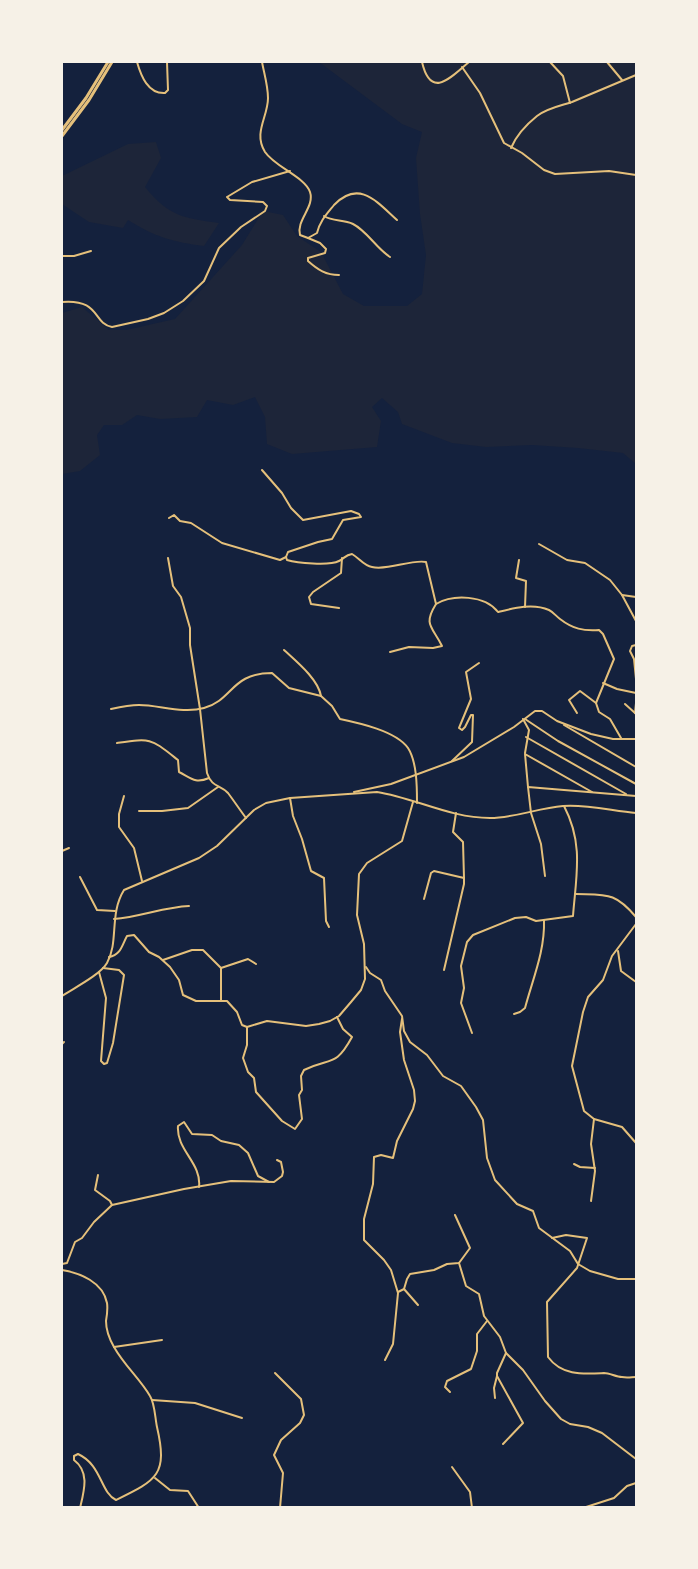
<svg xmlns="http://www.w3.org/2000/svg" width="698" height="1569" font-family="Helvetica,sans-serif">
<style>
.green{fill:#1d2539}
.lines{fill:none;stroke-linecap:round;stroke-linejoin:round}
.minor{stroke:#e5c07b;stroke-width:2}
.tertiary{stroke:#e5c07b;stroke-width:2}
.secondary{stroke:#e5c07b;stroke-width:3}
</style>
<rect width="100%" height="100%" fill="#14213d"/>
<g class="green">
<polygon points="319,62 636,62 636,464 623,453 578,448 532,445 486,447 452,443 402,424 398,412 382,398 372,407 381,421 377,447 292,454 267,444 265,417 255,397 233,405 207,400 197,417 160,419 137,415 122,425 104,425 97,435 100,455 80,471 62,474 62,313 82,307 109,330 126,330 175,319 242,245 263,211 283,215 297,236 321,252 343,294 364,306 407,306 422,294 426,255 420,214 416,158 422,132 402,124"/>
<path d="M156 142 161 158 145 187C169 216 182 218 219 223L204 246C173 242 155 237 128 220L123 228 89 222 62 204V176L128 144Z"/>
</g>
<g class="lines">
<g class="minor">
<path d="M137 62C141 76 148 94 165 93L168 90 167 62"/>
<path d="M262 62C264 73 268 86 268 98 268 117 253 133 265 152 275 167 305 177 310 192 315 207 296 220 300 235L308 238 317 233C320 221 326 215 334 205 359 179 377 202 397 220"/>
<path d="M422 62C431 101 452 76 469 62"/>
<polyline points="550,62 563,76 570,103"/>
<polyline points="607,62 622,80"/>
<polyline points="462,67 480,93 504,143 522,153 544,170 555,174 609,171 636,175"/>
<path d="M511 148C516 136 527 124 537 116 547 108 560 106 572 102 593 93 615 84 636 75"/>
<path d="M324 216C333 222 343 219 353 224 367 231 376 248 390 257"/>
<path d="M308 238 320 243 326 249 325 253 308 258V261C318 270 326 275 339 275"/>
<polyline points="62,256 74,256 91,251"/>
<path d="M62 302C101 299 92 323 112 327L148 319 164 313 183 301 204 281 219 248 241 227 265 211 267 206 263 202 230 200 227 197 252 182 290 171"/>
<polyline points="169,518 174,515 180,521 191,523 222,543 280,560 286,557 288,552 318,542 332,539 343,520 361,517 359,514 351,511 303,520 291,508 282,493 262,470"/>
<polyline points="539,544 567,560 585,563 610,580 622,595 636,621"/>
<path d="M286 557 287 560C297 563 329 566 339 561 345 558 345 555 352 554 359 558 364 566 372 567 388 571 411 559 426 562L436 604C453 594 485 595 498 612 514 608 533 603 549 610 553 612 556 616 560 619 573 629 583 631 599 630L603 634 614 659 596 703 599 712 610 719 621 738"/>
<path d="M168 558 173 586 181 597 190 628V645L200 709 207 773C212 788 220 784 228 793 234 801 240 810 246 818"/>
<polyline points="519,560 516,578 526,581 525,607"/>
<polyline points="622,595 636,597"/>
<polyline points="339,608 311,604 309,597 313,592 341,573 342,558"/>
<polyline points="636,645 632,646 630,651 634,659 636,679"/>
<path d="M284 650C297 662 318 679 321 696"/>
<path d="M390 652 409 647 433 648 442 646C432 626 423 625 436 604"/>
<polyline points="603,683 617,689 636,693"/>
<polyline points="636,703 635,713 636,714"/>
<polyline points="625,704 635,713"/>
<path d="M111 709C120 707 129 705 139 705 159 705 183 714 204 708 233 700 231 673 272 673L289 688 321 696 332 706 340 719C359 723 396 731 408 748 417 762 417 787 417 803"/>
<polyline points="577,713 569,700 580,691 596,703"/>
<polyline points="523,719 529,730 525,753"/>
<polyline points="525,719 558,741 636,784"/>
<polyline points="564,725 636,767"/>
<polyline points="526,737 626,794"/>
<path d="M117 743C152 738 150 738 178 760L179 772C191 778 195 784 209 778"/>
<polyline points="452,761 472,742 473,715 471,715 465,727 462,730 459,728 471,699 466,672 479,663"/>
<polyline points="528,787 525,754 592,792"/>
<polyline points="354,792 391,784 464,757 514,727 535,711 542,711 557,721 591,734 613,739 636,739"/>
<polyline points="124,796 119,814 119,827 134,848 142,881"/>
<polyline points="290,798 293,816 302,839 311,871 324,878 326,921 329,927"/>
<polyline points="139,811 162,811 188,808 218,787"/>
<polyline points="62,851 69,848"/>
<polyline points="545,876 541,844 531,813 528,787 636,796"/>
<polyline points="80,877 97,910 115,911"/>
<path d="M576 894C607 895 615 892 636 917"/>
<polyline points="424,899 431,873 434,871 464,878 463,842 453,832 456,813"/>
<path d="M114 919C140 917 164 907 189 906"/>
<polyline points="636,924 612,956 603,980 588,997 583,1012 572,1066 584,1111 594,1119 622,1127 636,1143"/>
<polyline points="618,951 621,971 636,982"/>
<path d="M109 957C121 955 122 945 127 936L134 935 149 952 159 957 170 967 179 980 183 995 196 1001H227L237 1012 242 1025 247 1027 267 1021 306 1026 319 1024 330 1021 339 1016 351 1002 361 990 365 979 364 944 357 915 359 874 367 863 402 841 413 802"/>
<polyline points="163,960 192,950 203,950 221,968 221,1001"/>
<polyline points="366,967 370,973 381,980 385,991 402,1016 404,1031 410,1042 427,1055 443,1076 461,1086 476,1107 483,1120 487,1158 495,1180 517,1204 533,1211 539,1228 570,1251 578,1264 590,1271 618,1279 636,1279"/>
<polyline points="221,968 248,959 256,964"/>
<polyline points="444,970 464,884 464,878"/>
<polyline points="99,972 106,998 101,1061 104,1064 107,1063 113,1043 124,975 119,970 103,968"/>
<path d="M514 1014 520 1012 525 1008C533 978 545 951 544 920"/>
<path d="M247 1028V1045L243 1058 248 1072 254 1078 256 1092 282 1121 295 1129 302 1119 299 1095 302 1090 301 1076 304 1070C331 1057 335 1068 352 1037L343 1029 337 1017"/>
<path d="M472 1033 461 1003 464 988 461 966 467 942 473 935 515 918 526 917 536 921 573 916C576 876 584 844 564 806"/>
<polyline points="62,1044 64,1042"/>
<polyline points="574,1164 580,1167 595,1168"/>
<polyline points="98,1175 95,1190 110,1201 112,1205"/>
<path d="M199 1187C202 1163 176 1150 178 1126L184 1122 192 1134 212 1135 221 1141 239 1145 248 1153 258 1176 269 1182"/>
<polyline points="591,1201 595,1171 591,1144 594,1119"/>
<path d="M552 1238 566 1235 587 1238 577 1268 547 1302 548 1357C562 1376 583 1374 604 1373 610 1373 616 1377 622 1377 627 1378 632 1377 636 1377"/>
<polyline points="459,1263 466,1286 479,1294 484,1316 500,1337 506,1353 523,1370 545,1401 561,1419 570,1424 588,1427 602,1433 636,1459"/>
<polyline points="62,1264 67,1263 75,1242 82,1238 94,1222 112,1205 184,1189 231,1181 274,1182 282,1176 283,1172 281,1162 277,1160"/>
<path d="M62 1270C80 1273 103 1282 107 1303 108 1309 107 1315 106 1321 106 1330 110 1340 114 1347 124 1365 140 1379 150 1396 155 1404 155 1418 157 1427 168 1475 157 1480 116 1500 100 1492 102 1465 78 1454L74 1456V1460C90 1472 84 1491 80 1508"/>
<polyline points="404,1289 418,1305"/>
<polyline points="398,1292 404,1289 407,1279 410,1274 434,1270 447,1264 459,1263 470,1248 455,1215"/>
<polyline points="114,1347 162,1340"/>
<polyline points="385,1360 393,1344 398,1293 391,1270 384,1260 364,1240 364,1219 373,1184 374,1157 381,1155 393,1158 397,1141 413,1109 415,1101 414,1090 404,1060 400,1032 402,1019"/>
<polyline points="275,1373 301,1399 304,1415 300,1423 281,1440 274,1455 283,1473 280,1508"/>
<polyline points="450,1392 445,1387 447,1381 471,1369 477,1351 477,1334 487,1321"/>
<polyline points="495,1398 494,1388 497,1376"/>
<polyline points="152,1400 195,1403 242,1418"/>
<polyline points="503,1444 523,1423 497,1376 497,1373 506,1353"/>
<polyline points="452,1467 470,1492 472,1508"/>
<polyline points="155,1478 170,1490 188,1491 199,1508"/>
<polyline points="583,1508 614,1498 627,1486 636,1483"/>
</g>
<path class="tertiary" d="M62 996C74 988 100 975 107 963 119 942 109 914 124 890L199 858 217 846 254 810 266 803 290 798 377 792C415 798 450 818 490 818 515 818 538 808 563 806 586 804 613 811 636 813"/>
<g class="secondary">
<polyline points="62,130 86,98 108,62"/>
<polyline points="62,136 89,100 112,62"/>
</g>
</g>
<rect width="698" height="1569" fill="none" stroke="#f6f1e7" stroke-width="126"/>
</svg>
